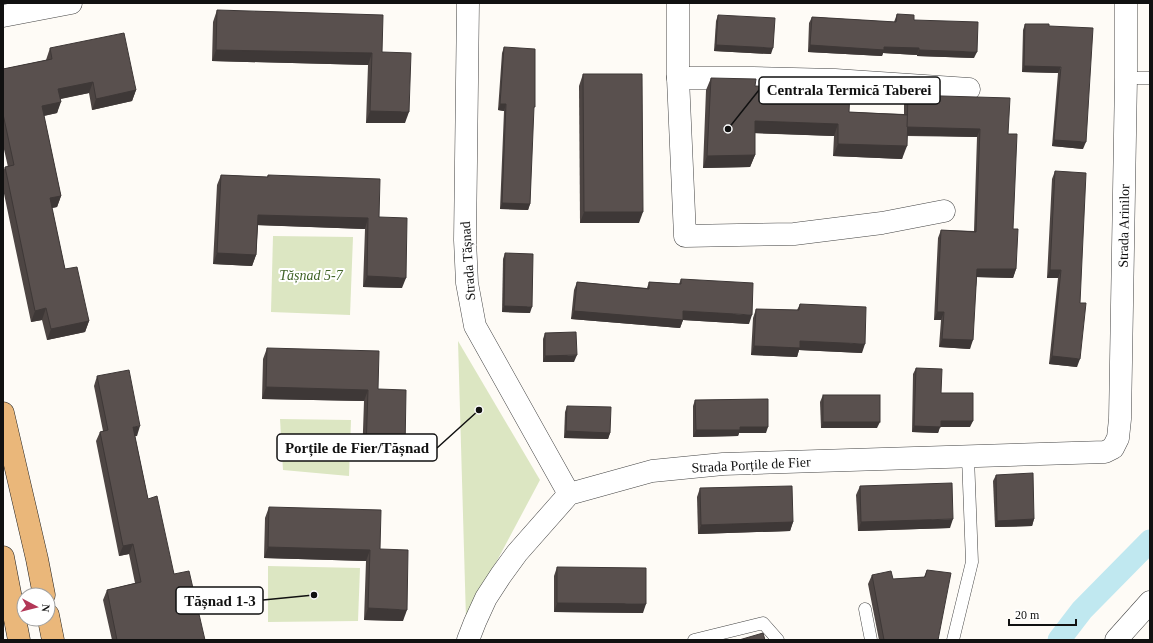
<svg xmlns="http://www.w3.org/2000/svg" width="1153" height="643" font-family="Georgia,serif">
<style>
.green{fill:#dce6c2}
.lines{fill:none;stroke-linecap:round;stroke-linejoin:round}
.canal{stroke:#c0e8f0;stroke-width:23}
.lane-casing{stroke:#444;stroke-width:13}
.street-casing{stroke:#444;stroke-width:23}
.primary-casing{stroke:#222;stroke-width:23}
.lane{stroke:#fff;stroke-width:12}
.street{stroke:#fff;stroke-width:22}
.primary{stroke:#eab77a;stroke-width:22}
.wall{fill:#4d4543}
.shaded-wall{fill:#3e3837}
.building{fill:#59504e;stroke:#3e3837}
.labels{text-anchor:middle;dominant-baseline:central;stroke-width:4;stroke-linejoin:round;paint-order:stroke}
.street-label{font-size:14px;fill:#111;stroke:#fff}
.park-label{font-size:14px;font-style:italic;fill:#406327;stroke:#fff}
.leader{fill:none;stroke:#111;stroke-width:1.5}
.callout-dot{fill:#111;stroke:#fff;stroke-width:1.5}
.callout{fill:#fff;stroke:#111;stroke-width:1.5}
.callout-label{font-size:15px;text-anchor:middle;font-weight:bold;fill:#111}
</style>
<rect width="100%" height="100%" fill="#fefbf6"/>
<g class="green">
<polygon points="273,236 353,237 350,315 271,312"/>
<polygon points="458,341 540,480 466,619"/>
<polygon points="280,419 351,420 349,476 283,470"/>
<polygon points="268,566 360,568 358,621 268,622"/>
</g>
<g class="lines">
<polyline class="canal" points="1059,640 1082,610 1150,541"/>
<g class="lane-casing">
<g id="lane">
<polyline points="1126,78 1150,78"/>
<polyline points="865,609 871,640"/>
<polyline points="694,640 763,623 778,640"/>
<polyline points="953,640 972,562 968,457"/>
</g>
</g>
<g class="street-casing">
<g id="street">
<polyline points="468,3 465,240 467,283 475,326 569,494"/>
<polyline points="678,3 678,78 685,236 794,234 882,223 944,211"/>
<polyline points="3,16 71,3"/>
<polyline points="678,78 753,78 835,80 969,89"/>
<polyline points="468,640 475,622 486,598 501,575 517,553 569,494 652,471 723,464 1105,452 1113,448 1118,438 1120,419 1126,78 1126,3"/>
<polyline points="1116,640 1150,602"/>
</g>
</g>
<g class="primary-casing">
<g id="primary">
<polyline points="3,413 37,559 44,595"/>
<polyline points="3,557 19,640"/>
<polyline points="48,615 53,640"/>
</g>
</g>
<use href="#lane" class="lane"/>
<use href="#street" class="street"/>
<use href="#primary" class="primary"/>
</g>
<g class="wall">
<polygon points="217,10 382,52 405,123 366,123 368,65 212,61 213,22"/>
<polygon points="897,14 914,20 974,58 917,56 917,55 883,53 882,56 808,52 809,23 812,17 894,22"/>
<polygon points="718,15 771,54 714,51 716,21"/>
<polygon points="1025,24 1049,26 1083,149 1052,146 1058,73 1022,72 1023,30"/>
<polygon points="504,47 533,111 530,204 528,210 500,209 504,111 498,110 502,53"/>
<polygon points="50,48 136,90 132,101 92,110 89,93 61,99 57,113 44,116 61,196 57,207 52,208 65,269 89,321 85,332 47,340 42,320 31,322 3,189 3,172 5,167 8,167 3,145 3,69 46,60"/>
<polygon points="583,74 639,223 580,223 579,86"/>
<polygon points="711,78 755,86 849,112 904,114 904,104 908,95 1008,134 1013,229 1016,269 1013,278 977,277 970,349 939,347 941,320 934,320 938,238 941,230 974,231 977,137 907,136 902,159 833,156 834,136 755,133 755,155 750,167 703,168 706,90"/>
<polygon points="1055,171 1080,303 1077,367 1049,364 1058,278 1047,278 1052,179"/>
<polygon points="221,175 267,177 268,175 379,217 402,288 363,287 365,229 258,225 256,255 252,266 213,264 217,185"/>
<polygon points="505,253 530,313 502,312 503,259"/>
<polygon points="681,279 749,324 683,320 680,328 571,319 574,290 577,282 647,288 649,282 679,284"/>
<polygon points="800,304 862,353 799,350 797,357 751,355 753,318 756,309 797,310"/>
<polygon points="545,333 574,362 543,362 543,339"/>
<polygon points="267,348 378,389 401,461 362,460 364,401 262,399 263,359"/>
<polygon points="916,368 941,393 970,427 940,427 938,433 912,432 913,374"/>
<polygon points="97,376 137,436 135,436 148,499 174,574 205,640 112,640 103,600 107,590 135,583 129,554 119,556 96,441 100,432 103,431 94,386"/>
<polygon points="823,395 877,428 821,428 820,402"/>
<polygon points="695,400 766,433 739,433 738,436 693,437 693,406"/>
<polygon points="567,406 610,433 608,439 564,438 565,412"/>
<polygon points="996,475 1034,519 1032,526 995,527 993,481"/>
<polygon points="860,486 950,528 858,531 856,495"/>
<polygon points="700,488 793,522 790,531 698,534 697,497"/>
<polygon points="269,507 380,549 403,621 364,620 366,561 264,558 265,518"/>
<polygon points="557,567 643,613 554,612 554,576"/>
<polygon points="927,570 938,640 879,640 868,584 872,575 893,579 924,577"/>
</g>
<g class="shaded-wall">
<polygon points="716,45 773,48 771,54 714,51"/>
<polygon points="810,45 884,47 919,48 917,55 883,53 882,56 808,52"/>
<polygon points="216,50 372,53 368,65 212,61"/>
<polygon points="919,50 977,52 974,58 917,56"/>
<polygon points="1024,66 1061,67 1058,73 1022,72"/>
<polygon points="93,82 89,93 54,100 58,89"/>
<polygon points="136,90 132,101 92,110 96,99"/>
<polygon points="61,102 57,113 38,117 42,106"/>
<polygon points="500,104 506,104 504,111 498,110"/>
<polygon points="370,111 409,112 405,123 366,123"/>
<polygon points="755,121 838,124 834,136 751,133"/>
<polygon points="907,127 980,129 977,137 904,135"/>
<polygon points="1054,140 1086,142 1083,149 1052,146"/>
<polygon points="838,144 907,146 902,159 833,156"/>
<polygon points="755,155 750,167 703,168 707,156"/>
<polygon points="61,196 57,207 46,209 50,198"/>
<polygon points="502,203 530,204 528,210 500,209"/>
<polygon points="584,212 643,212 639,223 580,223"/>
<polygon points="258,215 368,218 365,229 254,225"/>
<polygon points="217,253 256,255 252,266 213,264"/>
<polygon points="977,269 1016,269 1013,278 974,277"/>
<polygon points="1050,270 1061,270 1058,278 1047,278"/>
<polygon points="367,276 406,278 402,288 363,287"/>
<polygon points="504,306 532,307 530,313 502,312"/>
<polygon points="46,308 42,320 31,322 35,311"/>
<polygon points="574,311 683,311 752,315 749,324 683,320 680,328 571,319"/>
<polygon points="937,312 944,312 941,320 934,320"/>
<polygon points="89,321 85,332 47,340 51,329"/>
<polygon points="942,339 973,340 970,349 939,347"/>
<polygon points="800,341 865,344 862,353 799,350 797,357 751,355 754,346"/>
<polygon points="577,355 574,362 543,362 545,356"/>
<polygon points="1052,356 1080,359 1077,367 1049,364"/>
<polygon points="266,387 368,390 364,401 262,399"/>
<polygon points="941,421 973,421 970,427 940,427 938,433 912,432 914,426"/>
<polygon points="823,422 880,422 877,428 821,428"/>
<polygon points="140,426 137,436 130,437 133,427"/>
<polygon points="740,427 768,427 766,433 739,433 738,436 693,437 696,430"/>
<polygon points="566,431 610,433 608,439 564,438"/>
<polygon points="366,449 405,450 401,461 362,460"/>
<polygon points="953,519 950,528 858,531 861,522"/>
<polygon points="1034,519 1032,526 995,527 997,521"/>
<polygon points="793,522 790,531 698,534 701,525"/>
<polygon points="133,544 129,554 119,556 123,546"/>
<polygon points="268,547 370,550 366,561 264,558"/>
<polygon points="557,603 646,604 643,613 554,612"/>
<polygon points="368,608 407,610 403,621 364,620"/>
</g>
<g class="building">
<polygon points="217,10 383,15 382,52 411,53 409,112 370,111 372,53 216,50"/>
<polygon points="897,14 914,15 914,20 978,22 977,52 919,50 919,48 884,47 884,50 810,45 812,17 896,22"/>
<polygon points="718,15 775,18 773,48 716,45"/>
<polygon points="1025,24 1049,24 1049,26 1093,28 1086,142 1054,140 1061,67 1024,66"/>
<polygon points="124,33 136,90 96,99 93,82 58,89 61,102 42,106 61,196 50,198 65,269 77,267 89,321 51,329 46,308 35,311 5,167 14,165 3,114 3,69 52,59 50,48"/>
<polygon points="504,47 535,49 535,107 534,107 530,204 502,203 506,104 500,104"/>
<polygon points="583,74 642,74 643,212 584,212"/>
<polygon points="711,78 756,79 755,86 850,90 849,112 908,115 907,146 838,144 838,124 755,121 755,155 707,156"/>
<polygon points="908,95 1010,98 1008,134 1017,134 1013,229 1018,229 1016,269 977,269 973,340 942,339 944,312 937,312 941,230 976,232 980,129 907,127"/>
<polygon points="1055,171 1086,173 1080,303 1086,303 1080,359 1052,356 1061,270 1050,270"/>
<polygon points="221,175 268,177 268,175 380,179 379,217 407,218 406,278 367,276 368,218 258,215 256,255 217,253"/>
<polygon points="505,253 533,254 532,307 504,306"/>
<polygon points="681,279 753,283 752,315 683,311 683,320 574,311 577,282 649,289 649,282 681,284"/>
<polygon points="800,304 866,307 865,344 800,341 800,348 754,346 756,309 799,310"/>
<polygon points="576,332 577,355 545,356 545,333"/>
<polygon points="267,348 379,351 378,389 406,390 405,450 366,449 368,390 266,387"/>
<polygon points="916,368 942,369 941,393 973,393 973,421 941,421 941,427 914,426"/>
<polygon points="129,370 140,426 133,427 148,499 157,496 174,574 189,571 205,640 117,640 107,590 141,582 133,544 123,546 100,432 108,430 97,376"/>
<rect x="823" y="395" width="57" height="27"/>
<polygon points="768,399 768,427 740,427 740,430 696,430 695,400"/>
<polygon points="567,406 611,407 610,433 566,431"/>
<polygon points="1033,473 1034,519 997,521 996,475"/>
<polygon points="952,483 953,519 861,522 860,486"/>
<polygon points="792,486 793,522 701,525 700,488"/>
<polygon points="269,507 381,510 380,549 408,550 407,610 368,608 370,550 268,547"/>
<polygon points="557,567 646,568 646,604 557,603"/>
<polygon points="927,570 951,573 938,640 884,640 872,575 891,571 893,579 925,577"/>
<polygon points="763,633 765,640 739,640"/>
</g>
<g class="labels">
<g class="street-label">
<text transform="translate(1124 226) rotate(-89)">Strada Arinilor</text>
<text transform="translate(468 261) rotate(-94)">Strada Tășnad</text>
<text transform="translate(751 465) rotate(-3)">Strada Porțile de Fier</text>
</g>
<g class="park-label">
<text x="311" y="275">Tășnad 5-7</text>
</g>
</g>
<path class="leader" d="M728 129L759 90M479 410L437 448M314 595L263 600"/>
<g class="callout-dot">
<circle cx="728" cy="129" r="4"/>
<circle cx="479" cy="410" r="4"/>
<circle cx="314" cy="595" r="4"/>
</g>
<g class="callout">
<rect x="759" y="77" width="181" height="27" rx="4"/>
<rect x="277" y="434" width="160" height="27" rx="4"/>
<rect x="176" y="587" width="87" height="27" rx="4"/>
</g>
<g class="callout-label">
<text x="849" y="95">Centrala Termică Taberei</text>
<text x="357" y="453">Porțile de Fier/Tășnad</text>
<text x="220" y="606">Tășnad 1-3</text>
</g>
<rect width="1153" height="643" fill="none" stroke="#111111" stroke-width="8"/>
<g transform="translate(36 607) rotate(97)"><circle r="19" fill="#ffffff" stroke="#a0a0a0"/>
<path d="M0-3L7 15L0 10L-7 15Z" fill="#b33757"/>
<text y="-6" font-size="11" font-weight="bold" text-anchor="middle" fill="#111111">N</text>
</g>
<path d="M1009 619v6h67v-6" fill="none" stroke="#111111" stroke-width="2"/>
<text x="1015" y="619" font-size="12" fill="#111111" stroke="#ffffff" stroke-width="3" paint-order="stroke">20 m</text>
</svg>
